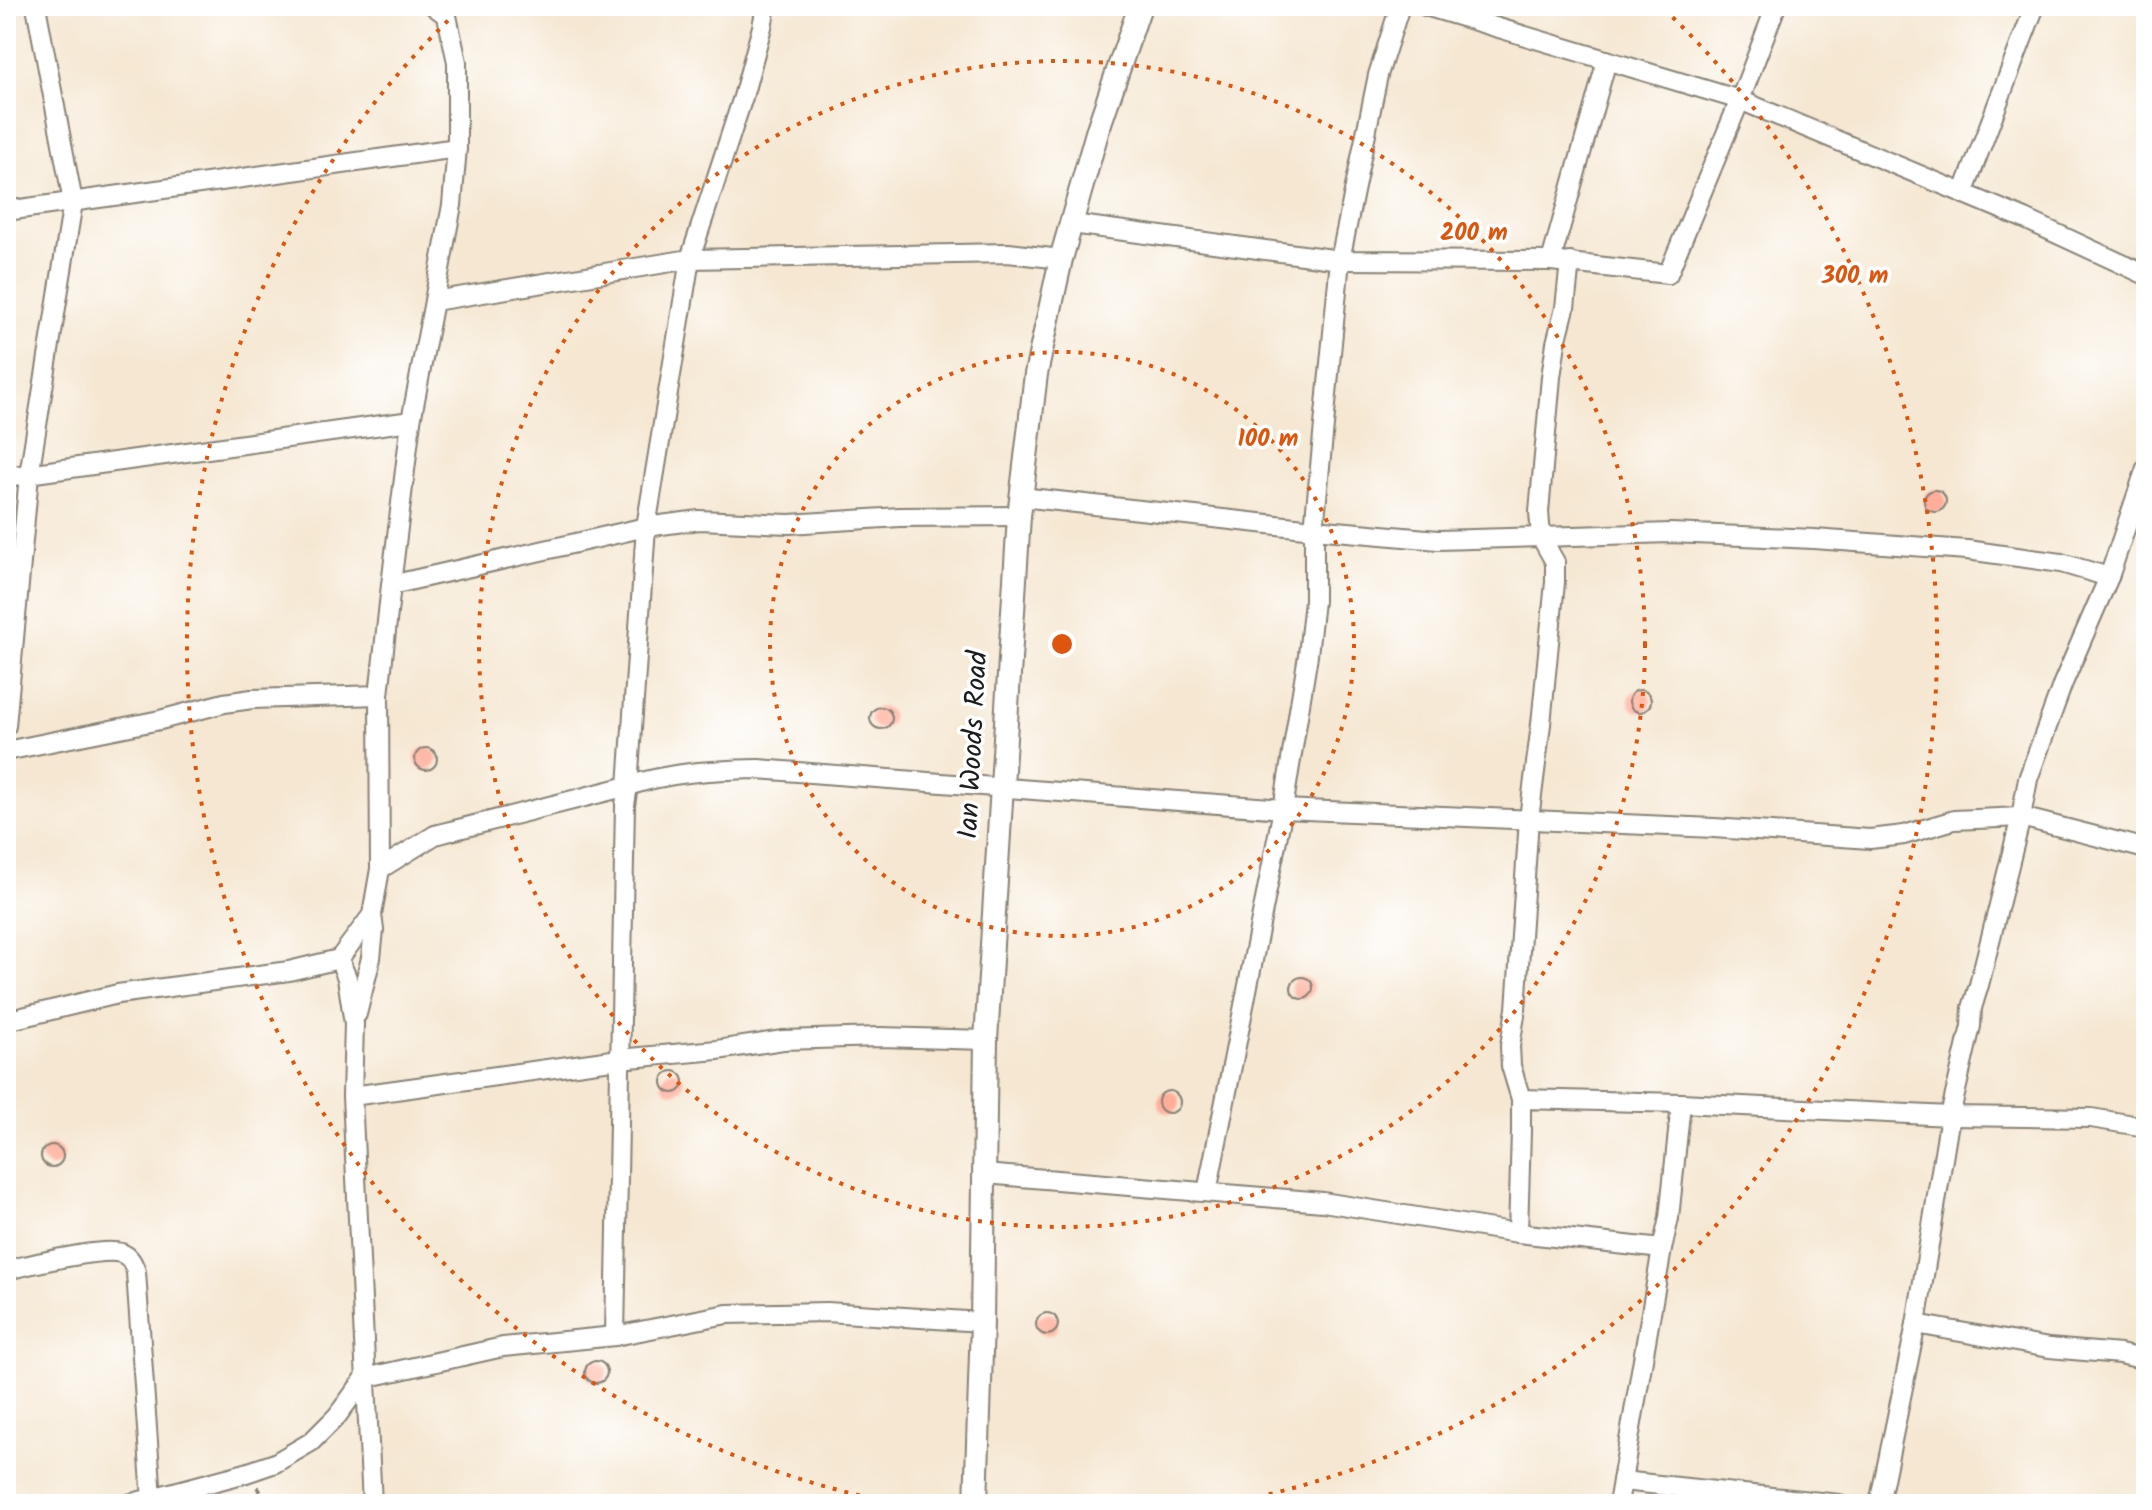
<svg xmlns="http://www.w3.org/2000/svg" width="2152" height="1510" font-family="Kalam,sans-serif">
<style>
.building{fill:#ffac98}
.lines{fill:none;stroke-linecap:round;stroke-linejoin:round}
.minor-casing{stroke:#888276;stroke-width:22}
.tertiary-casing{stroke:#888276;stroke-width:26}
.path{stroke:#888276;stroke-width:4;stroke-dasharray:6 6;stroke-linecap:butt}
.minor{stroke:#fff;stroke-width:18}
.tertiary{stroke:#fff;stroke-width:22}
.ring{fill:none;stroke:#de560d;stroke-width:4;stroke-dasharray:4 8}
.labels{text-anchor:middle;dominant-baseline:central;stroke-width:7;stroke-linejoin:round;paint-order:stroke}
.street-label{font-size:28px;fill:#1c1c1c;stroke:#fff}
.centre{fill:#de560d;stroke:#fff;stroke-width:4}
.ring-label{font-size:24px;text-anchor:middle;font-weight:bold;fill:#de560d;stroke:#fff;stroke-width:7;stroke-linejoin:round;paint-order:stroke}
</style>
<rect width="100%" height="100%" fill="#fff"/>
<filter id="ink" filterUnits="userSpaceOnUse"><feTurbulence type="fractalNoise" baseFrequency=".0125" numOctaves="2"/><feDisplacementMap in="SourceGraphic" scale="16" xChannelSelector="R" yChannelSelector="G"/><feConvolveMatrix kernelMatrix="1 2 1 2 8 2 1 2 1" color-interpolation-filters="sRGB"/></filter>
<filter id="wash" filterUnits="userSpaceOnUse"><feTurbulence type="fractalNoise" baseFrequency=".006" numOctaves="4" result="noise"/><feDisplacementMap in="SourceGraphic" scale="32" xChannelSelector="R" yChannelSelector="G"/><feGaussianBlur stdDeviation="1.8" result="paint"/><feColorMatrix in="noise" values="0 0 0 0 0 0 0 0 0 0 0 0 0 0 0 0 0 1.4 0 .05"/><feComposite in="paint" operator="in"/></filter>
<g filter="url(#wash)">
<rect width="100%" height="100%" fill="#f5e7d1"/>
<g id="blocks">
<g class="building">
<circle cx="1935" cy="501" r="11"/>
<circle cx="1640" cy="701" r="11"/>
<circle cx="881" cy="718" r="11"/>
<circle cx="426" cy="759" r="11"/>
<circle cx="1302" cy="988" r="11"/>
<circle cx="673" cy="1082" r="11"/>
<circle cx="1169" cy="1102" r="11"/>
<circle cx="52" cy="1156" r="11"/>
<circle cx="1047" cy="1324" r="11"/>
<circle cx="596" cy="1372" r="11"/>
</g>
</g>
</g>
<g filter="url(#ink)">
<use href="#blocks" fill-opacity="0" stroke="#888276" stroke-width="2"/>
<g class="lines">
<g class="minor-casing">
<g id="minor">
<polyline points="1425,6 1740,100 1776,6"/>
<polyline points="1963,194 2035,6"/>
<polyline points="6,211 457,148"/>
<polyline points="1072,224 1340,260 1551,261 1668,274 1740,100 2025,219 2146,275"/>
<polyline points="1551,261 1607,60"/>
<polyline points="1570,262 1565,308 1556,343 1551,377 1539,512 1541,537 1671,533 1814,539 1967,550 2061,563 2109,577"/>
<polyline points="434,301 452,205 457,148 457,62 447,16 434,6"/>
<polyline points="6,477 411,421"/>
<polyline points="1021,497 1314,529 1438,540 1541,537 1555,562 1555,582 1541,724 1529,819 1516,1009 1510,1046 1511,1066 1521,1099"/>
<polyline points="391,585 411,421 434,301 690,259 1008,253 1061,259"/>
<polyline points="6,726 29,475 73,202 36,6"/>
<polyline points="6,751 160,720 224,703 252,699 379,695 391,585 646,527 699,520 789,524 900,517 1019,516"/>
<polyline points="380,869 435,835 628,786 646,527 690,259 743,97 762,27 766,6"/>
<polyline points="339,959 372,915"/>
<polyline points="357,1014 371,958 374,930 372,915 380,869 379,695"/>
<polyline points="6,1021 118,994 289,971 339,959 347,978 354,1024 352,1096 372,1504"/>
<polyline points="352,1096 619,1059 717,1050 783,1040 880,1037 986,1040"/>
<polyline points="984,1174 1323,1202 1518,1233 1662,1249 1669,1218 1681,1103 1950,1116 2091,1118 2146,1127"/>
<polyline points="1207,1192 1283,809 1308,655 1314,601 1314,529 1340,260 1378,75 1400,6"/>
<polyline points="1518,1233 1521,1131 1521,1099 1681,1103"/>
<path d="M6 1270C30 1265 100 1247 121 1253 130 1256 133 1263 136 1272L152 1499"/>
<polyline points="1916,1324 2049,1348 2120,1354 2146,1360"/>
<path d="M615 1336 625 805 628 786C671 772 713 770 758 769L1283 809 1714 828 1870 839 1904 835 1954 820 2021 817 2146 849"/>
<polyline points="1622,1481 1839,1504"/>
<polyline points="129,1504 246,1473 275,1463 311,1442 337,1416 365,1378 503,1347 615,1336 727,1314 827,1312 982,1322"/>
<polyline points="1618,1504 1662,1249"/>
<polyline points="1879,1504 1916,1324 1950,1116 1971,1026 1972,1008 1979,985 2021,817 2028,779 2063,683 2109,577 2146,468"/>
</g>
</g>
<g class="tertiary-casing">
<polyline id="tertiary" points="976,1504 982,1322 986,1040 1019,516 1036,374 1061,259 1098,129 1140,6"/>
</g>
<polyline class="path" points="257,1487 270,1504"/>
<use href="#minor" class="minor"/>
<use href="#tertiary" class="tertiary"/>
</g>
</g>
<g class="ring">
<circle cx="1062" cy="644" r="292"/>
<circle cx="1062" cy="644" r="583"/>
<path d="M895 1503A875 875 0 0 1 460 9M1664 9A875 875 0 0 1 1229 1503"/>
</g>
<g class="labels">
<g class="street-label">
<text transform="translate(974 745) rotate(-87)">Ian Woods Road</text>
</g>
</g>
<circle cx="1062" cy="644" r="12" class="centre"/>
<g class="ring-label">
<text x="1474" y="240">200 m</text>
<text x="1855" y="283">300 m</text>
<text x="1268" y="446">100 m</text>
</g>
<rect width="2152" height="1510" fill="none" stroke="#fff" stroke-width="32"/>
</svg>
